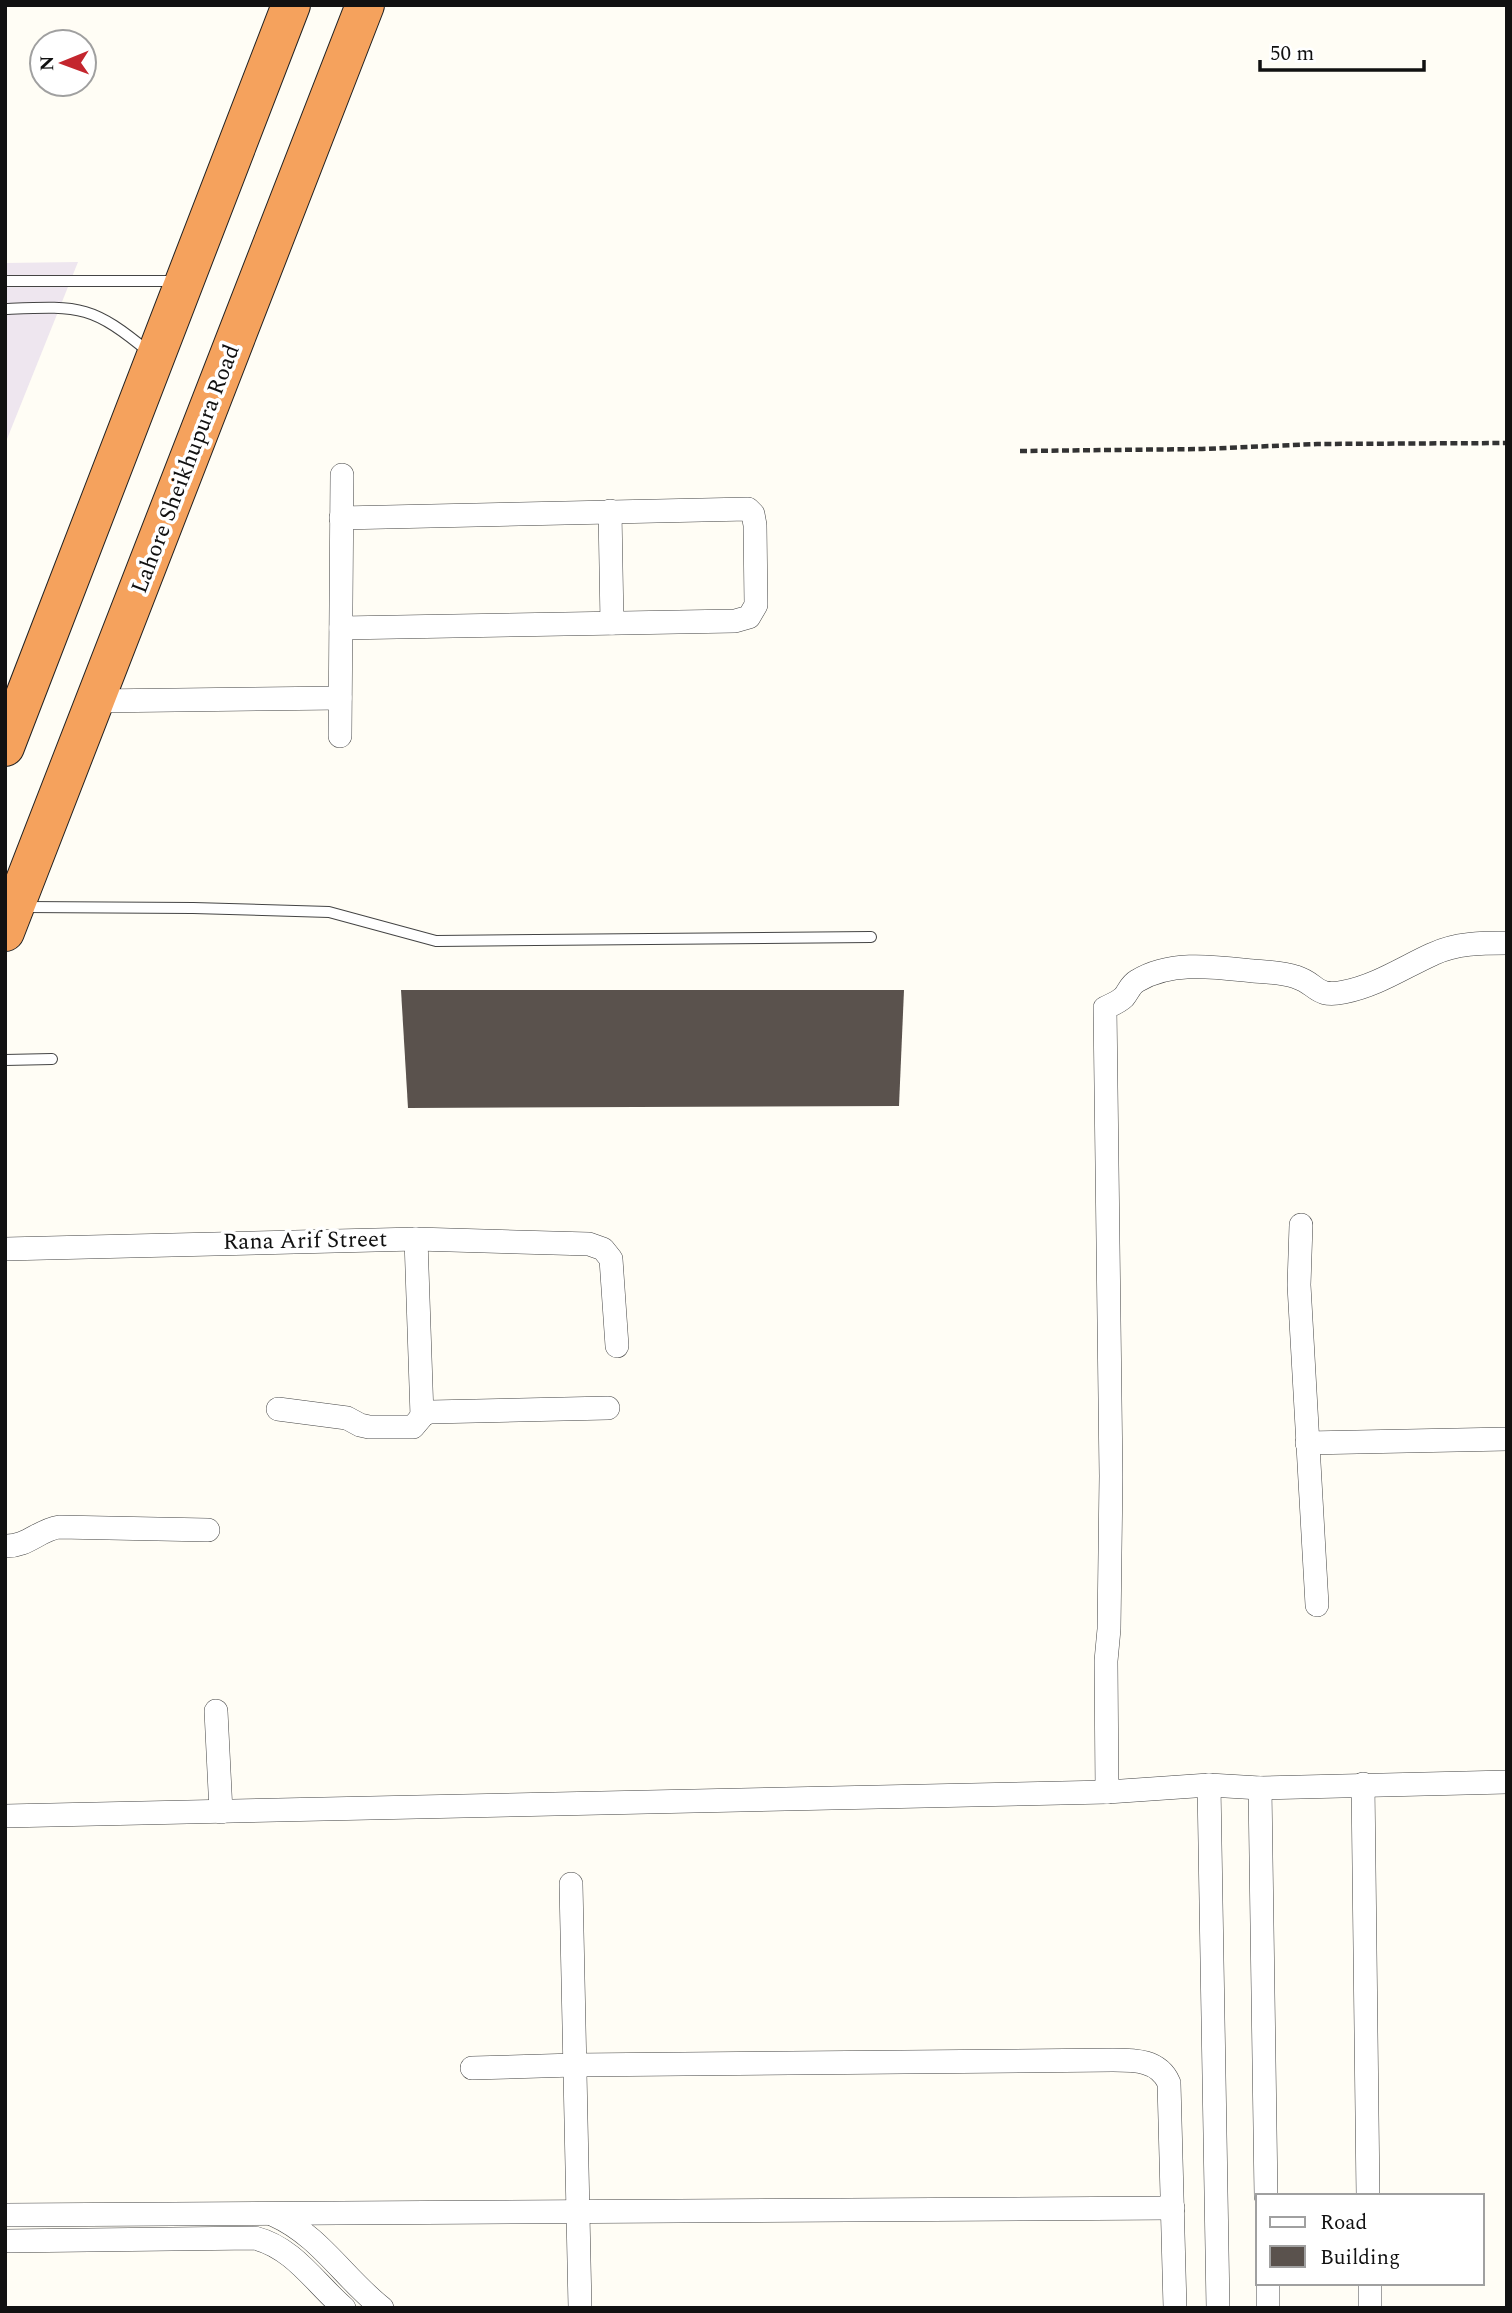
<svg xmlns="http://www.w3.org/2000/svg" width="1512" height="2313" font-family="Spectral,serif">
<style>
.industrial{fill:#eee6ef}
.building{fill:#5a524d}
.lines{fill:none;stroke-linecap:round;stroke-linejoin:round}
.lane-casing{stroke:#444;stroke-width:12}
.street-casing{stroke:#444;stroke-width:24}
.highway-casing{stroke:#222;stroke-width:40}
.path{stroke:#333;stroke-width:4.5;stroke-dasharray:7 3.5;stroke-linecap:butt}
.lane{stroke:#fff;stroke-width:10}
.street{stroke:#fff;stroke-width:23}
.highway{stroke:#f5a25d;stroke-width:38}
.labels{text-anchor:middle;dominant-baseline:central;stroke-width:7;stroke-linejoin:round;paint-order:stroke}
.street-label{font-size:23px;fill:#111;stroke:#fff}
</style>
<rect width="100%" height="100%" fill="#fffdf5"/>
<polygon class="industrial" points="78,262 5,444 5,263"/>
<polygon class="building" points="401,990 904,990 899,1106 408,1108"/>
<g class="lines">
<g class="lane-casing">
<g id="lane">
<polyline points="5,281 178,281"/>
<path d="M5 309C80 306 91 304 150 353"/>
<polyline points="24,907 193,908 329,912 436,941 871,937"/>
<polyline points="5,1060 52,1059"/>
</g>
</g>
<g class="street-casing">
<g id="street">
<polyline points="610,511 612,623"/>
<polyline points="341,628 735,621 749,617 756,605 755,525 753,514 748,509 341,518"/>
<polyline points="96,701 340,698"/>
<polyline points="340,736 342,475"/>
<polyline points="1301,1225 1299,1285 1317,1605"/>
<polyline points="416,1239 422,1416"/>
<polyline points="5,1249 416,1239 589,1244 603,1249 611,1259 617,1346"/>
<polyline points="278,1409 347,1418 360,1425 369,1427 413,1427 424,1414 430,1412 608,1408"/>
<polyline points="1307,1443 1507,1439"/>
<path d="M5 1546C27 1547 39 1530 59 1527L208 1530"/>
<polyline points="216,1711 221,1812"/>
<polyline points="1363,1784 1368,2196"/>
<polyline points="1209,1785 1218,2308"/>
<polyline points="1260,1788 1266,2196"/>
<path d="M1107 1792 1106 1661 1109 1629 1111 1476 1105 1008C1111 1005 1119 1002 1124 997 1129 991 1130 985 1137 981 1171 960 1216 967 1253 971 1267 972 1282 972 1296 977 1318 984 1315 998 1344 992 1376 986 1404 967 1433 954 1456 943 1482 943 1507 943"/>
<polyline points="5,1816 1107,1792 1209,1785 1260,1788 1507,1782"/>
<polyline points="571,1884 580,2308"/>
<path d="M472 2068 575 2065 1113 2060C1135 2060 1159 2060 1169 2083L1175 2308"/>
<polyline points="5,2215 1173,2208"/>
<path d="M274 2215C319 2235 344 2278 382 2308"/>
<path d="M5 2241 255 2238C294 2248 315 2283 344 2308"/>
<polyline points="1268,2283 1268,2308"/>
<polyline points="1370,2283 1370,2308"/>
</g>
</g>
<g class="highway-casing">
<g id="highway">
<polyline points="5,747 291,5"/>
<polyline points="5,932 365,5"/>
</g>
</g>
<polyline class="path" points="1020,451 1202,449 1317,444 1507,443"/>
<use href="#lane" class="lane"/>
<use href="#street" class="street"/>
<use href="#highway" class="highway"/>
</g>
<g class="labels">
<g class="street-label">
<text transform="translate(186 469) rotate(-69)">Lahore Sheikhupura Road</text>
<text transform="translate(305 1241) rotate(-1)">Rana Arif Street</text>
</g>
</g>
<rect width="1512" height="2313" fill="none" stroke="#111111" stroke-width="14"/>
<rect x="1256" y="2194" width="228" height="91" fill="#ffffff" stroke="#a0a0a0" stroke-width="2"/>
<rect x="1270" y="2217" width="35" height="10" fill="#ffffff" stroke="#a0a0a0" stroke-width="2"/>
<text x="1320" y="2229" font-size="21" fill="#111111">Road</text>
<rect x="1270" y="2246" width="35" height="21" fill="#5a524d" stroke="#a0a0a0" stroke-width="2"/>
<text x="1320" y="2264" font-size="21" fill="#111111">Building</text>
<g transform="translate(63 63) rotate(269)"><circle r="33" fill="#ffffff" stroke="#a0a0a0" stroke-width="2"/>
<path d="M0-5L12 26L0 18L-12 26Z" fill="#c4262e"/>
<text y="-10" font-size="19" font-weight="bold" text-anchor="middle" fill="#111111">N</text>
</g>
<path d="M1260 60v10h164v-10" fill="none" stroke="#111111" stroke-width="3.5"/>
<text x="1270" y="60" font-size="21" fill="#111111" stroke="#ffffff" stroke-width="5" paint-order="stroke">50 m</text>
</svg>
